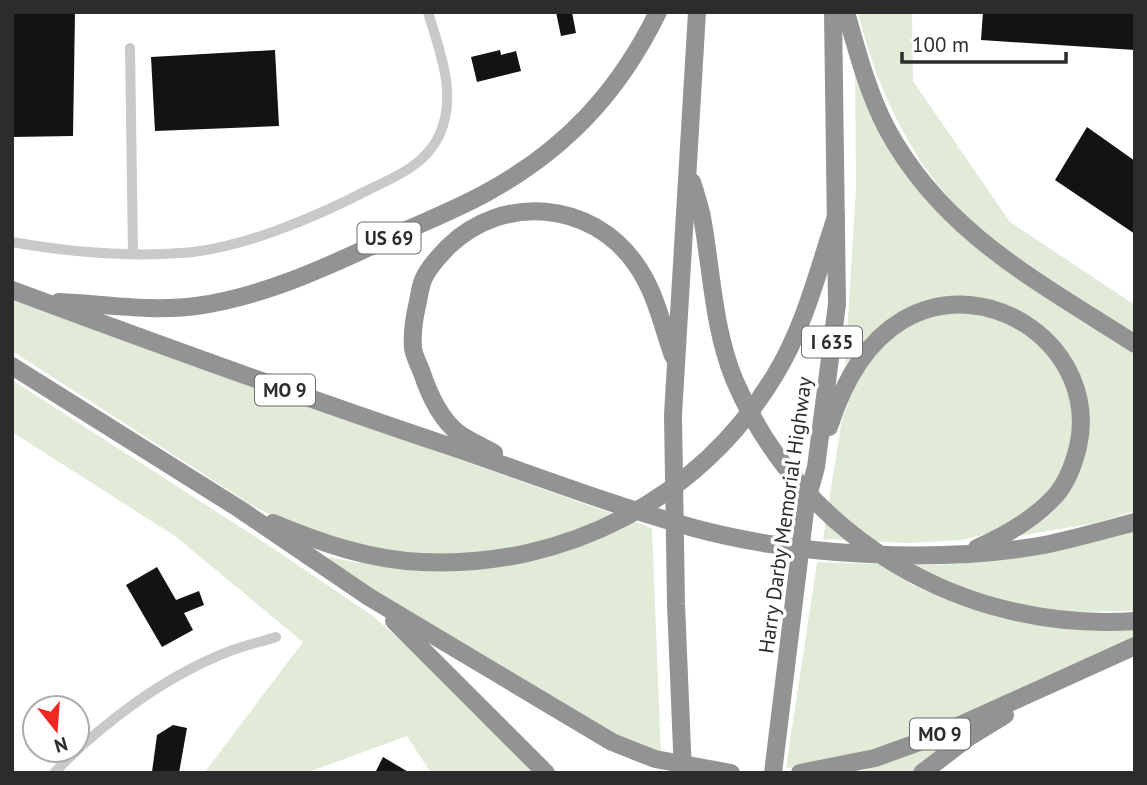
<svg xmlns="http://www.w3.org/2000/svg" width="1147" height="785" font-family="'PT Sans',sans-serif">
<style>
.green{fill:#e1ebd8}
.building{fill:#131313}
.lines{fill:none;stroke-linecap:round;stroke-linejoin:round}
.street{stroke:#c9c9c9;stroke-width:10}
.highway{stroke:#939393;stroke-width:18}
.labels{text-anchor:middle;dominant-baseline:central;stroke-width:7;stroke-linejoin:round;paint-order:stroke}
.shield{fill:#fff;stroke:#6b6b6b;stroke-width:2}
.shield-label{font-size:19px;font-weight:bold;fill:#2c2c2c}
.street-label{font-size:21px;fill:#2c2c2c;stroke:#fff}
</style>
<rect width="100%" height="100%" fill="#fff"/>
<g class="green">
<path d="M858 12H912L913 81 1010 222 1135 305V335C1081 300 1024 268 976 225 914 170 877 91 858 12Z"/>
<path d="M855 66 924 192 1135 352V511L1096 523 1018 536C1031 528 1047 519 1057 508 1068 495 1073 481 1080 466 1117 372 1028 277 932 300 895 308 866 338 845 368L856 187Z"/>
<path d="M12 300 652 528 661 755 591 725 329 562V557C410 574 483 577 562 552L554 541 467 556 390 553 332 540 276 518 250 504 12 351Z"/>
<polygon points="954,310 992,315 1037,342 1061,370 1073,412 1069,455 1052,489 1022,517 987,534 962,540 906,543 823,539 842,419 859,374 883,343 916,321"/>
<polygon points="12,380 268,545 373,616 427,664 539,773 431,773 407,736 306,773 204,773 303,642 175,536 12,432"/>
<path d="M1135 530V611L1072 612 1040 609 966 592 949 581 940 578 908 583 952 602 980 610 1135 626V640L895 746 807 767 786 768 817 562C863 563 910 567 956 564 1016 559 1076 543 1135 530Z"/>
<polygon points="972,728 914,773 854,773 910,755"/>
</g>
<g class="building">
<polygon points="12,12 75,12 73,136 12,137"/>
<polygon points="556,12 572,12 576,33 561,36"/>
<polygon points="983,12 1135,12 1135,50 981,40"/>
<polygon points="275,50 279,126 155,131 151,57"/>
<polygon points="500,50 501,55 516,51 521,71 477,82 471,57"/>
<polygon points="1087,127 1135,161 1135,234 1055,180"/>
<polygon points="157,567 176,600 199,591 204,605 184,613 193,630 162,647 126,585"/>
<polygon points="173,725 187,728 179,773 152,772 157,735"/>
<polygon points="383,757 410,773 375,773"/>
</g>
<g class="lines">
<g class="street">
<polyline points="130,48 133,254"/>
<path d="M12 242C68 252 126 257 182 253 241 249 316 217 368 190 395 177 425 165 439 136 458 95 440 53 428 12"/>
<path d="M54 773C102 723 165 676 230 651 245 645 261 642 276 637"/>
</g>
<g class="highway">
<path d="M846 12C857 51 868 93 887 129 943 233 1039 282 1135 344"/>
<path d="M692 182C696 195 701 209 703 223 712 275 714 330 734 379 801 538 964 633 1135 621"/>
<path d="M12 290C157 344 303 397 449 446 531 474 611 505 694 528 798 556 938 564 1044 545 1074 539 1105 530 1135 522"/>
<path d="M59 302C105 304 150 312 196 306 260 297 318 271 376 244 412 227 451 212 486 193 565 150 619 92 658 12"/>
<polyline points="12,366 238,508 369,597 612,742 655,759 731,773"/>
<path d="M829 427C842 386 864 343 903 320 989 270 1100 349 1078 447 1074 463 1067 482 1056 495 1035 519 1006 535 977 548"/>
<path d="M494 453C482 446 467 440 457 432 439 417 429 394 422 373 419 365 414 356 413 348 412 334 414 319 417 306 419 297 420 288 423 280 428 268 440 255 449 246 503 194 591 201 635 263 655 290 662 325 673 356"/>
<path d="M273 523C321 543 370 560 422 562 564 569 701 499 775 375 805 326 818 270 836 217"/>
<polyline points="394,621 546,773"/>
<polyline points="683,773 676,604 673,415 697,12"/>
<polyline points="773,773 806,503 816,467 837,304 833,12"/>
<polyline points="800,773 875,758 936,736 1135,646"/>
<polyline points="922,773 969,737 1005,715"/>
</g>
</g>
<g class="labels">
<g class="shield">
<rect x="357.5" y="222.5" width="63" height="31" rx="5"/>
<rect x="802" y="326.5" width="60" height="31" rx="5"/>
<rect x="255" y="374.5" width="60" height="31" rx="5"/>
<rect x="910" y="718.5" width="60" height="31" rx="5"/>
</g>
<g class="shield-label">
<text x="389" y="238">US 69</text>
<text x="832" y="342">I 635</text>
<text x="285" y="390">MO 9</text>
<text x="940" y="734">MO 9</text>
</g>
<g class="street-label">
<text transform="translate(785 515) rotate(-82)">Harry Darby Memorial Highway</text>
</g>
</g>
<rect width="1147" height="785" fill="none" stroke="#2c2c2c" stroke-width="28"/>
<g transform="translate(56 729) rotate(163)"><circle r="33" fill="#ffffff" stroke="#ababab" stroke-width="2"/>
<path d="M0-5L12 26L0 18L-12 26Z" fill="#f12721"/>
<text y="-10" font-size="19" font-weight="bold" text-anchor="middle" fill="#2c2c2c">N</text>
</g>
<path d="M902 52v10h164v-10" fill="none" stroke="#2c2c2c" stroke-width="3.5"/>
<text x="912" y="52" font-size="21" fill="#2c2c2c" stroke="#ffffff" stroke-width="5" paint-order="stroke">100 m</text>
</svg>
